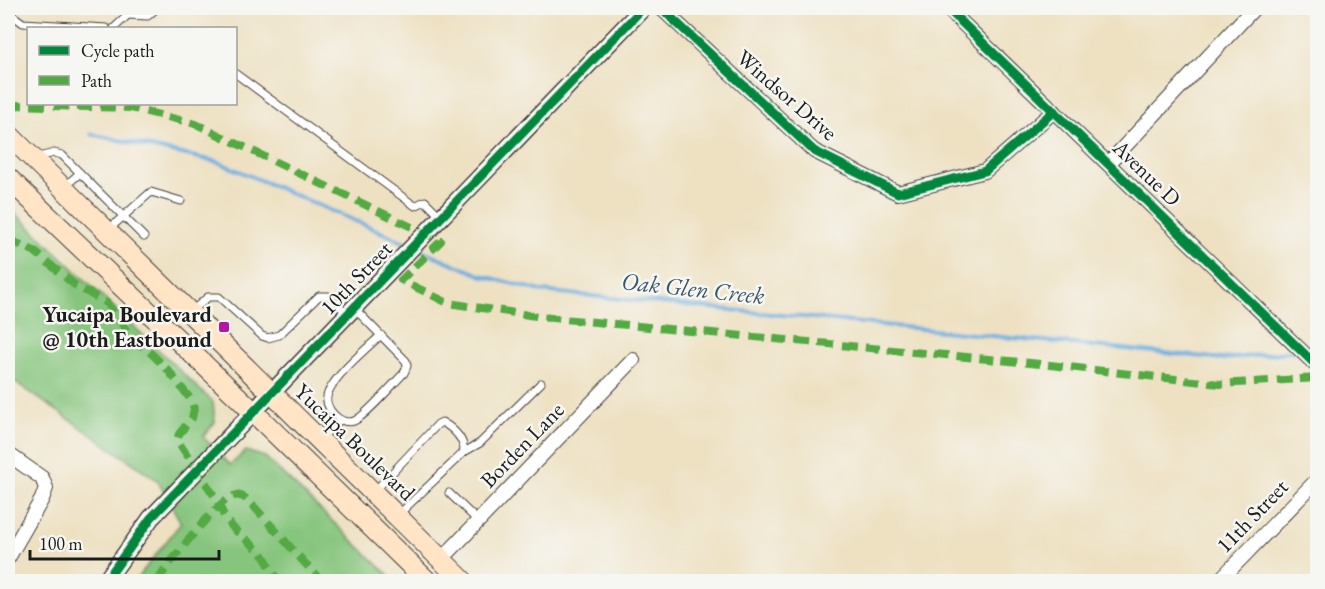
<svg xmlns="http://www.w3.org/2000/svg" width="1325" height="589" font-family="'EB Garamond',serif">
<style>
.green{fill:#86c57d;stroke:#51704c;stroke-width:1.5}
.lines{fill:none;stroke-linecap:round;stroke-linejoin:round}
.stream{stroke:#6cade0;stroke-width:4}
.service-casing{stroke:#3c3a35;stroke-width:9}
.minor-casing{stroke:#3c3a35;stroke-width:16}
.tertiary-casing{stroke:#3c3a35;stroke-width:19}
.secondary-casing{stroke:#3c3a35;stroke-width:22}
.service{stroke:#fff;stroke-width:7}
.minor{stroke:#fff;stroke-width:14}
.tertiary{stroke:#fff;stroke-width:16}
.secondary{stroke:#ffe4c6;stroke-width:20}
.quiet{stroke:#52a943;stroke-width:8;stroke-dasharray:15 8;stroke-linecap:butt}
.cycleway-casing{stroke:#f6f6f2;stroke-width:13}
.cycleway{stroke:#00873e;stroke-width:9}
.poi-dot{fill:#b5179e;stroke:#f6f6f2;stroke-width:2}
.labels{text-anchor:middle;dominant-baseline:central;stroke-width:5;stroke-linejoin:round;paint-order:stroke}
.street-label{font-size:22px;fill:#1c1c1c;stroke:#f6f6f2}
.poi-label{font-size:22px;font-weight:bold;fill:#1c1c1c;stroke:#f6f6f2;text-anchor:end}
.water-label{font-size:24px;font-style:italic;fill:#3c566a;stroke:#f6f6f2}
</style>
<rect width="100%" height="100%" fill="#f6f6f2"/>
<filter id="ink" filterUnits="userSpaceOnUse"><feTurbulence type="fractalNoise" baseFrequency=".0167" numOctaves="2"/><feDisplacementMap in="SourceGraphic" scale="12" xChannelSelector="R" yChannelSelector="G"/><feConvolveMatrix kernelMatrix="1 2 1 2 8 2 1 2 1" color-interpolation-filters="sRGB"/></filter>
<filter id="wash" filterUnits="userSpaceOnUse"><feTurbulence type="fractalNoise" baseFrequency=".008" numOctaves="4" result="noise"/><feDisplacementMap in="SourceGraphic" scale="24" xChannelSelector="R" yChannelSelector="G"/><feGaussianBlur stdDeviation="1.35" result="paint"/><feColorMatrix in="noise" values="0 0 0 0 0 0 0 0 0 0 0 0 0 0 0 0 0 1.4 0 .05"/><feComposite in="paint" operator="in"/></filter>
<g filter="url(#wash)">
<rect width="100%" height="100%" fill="#eee1c2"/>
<polygon class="green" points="8,206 213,402 215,422 203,437 230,465 246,451 265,457 395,581 135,581 181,523 157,480 8,377"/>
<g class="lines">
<g class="stream">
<polyline points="91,134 218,162 409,244"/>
<polyline points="419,249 480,275 541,291 1224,359 1297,351"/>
<polyline points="1308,350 1318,349"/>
</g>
</g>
</g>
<g filter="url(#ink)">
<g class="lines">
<g class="service-casing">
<g id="service">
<polyline points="8,12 23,23 106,28"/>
<polyline points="128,15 148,16 157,8"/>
<polyline points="114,28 128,15 121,8"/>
<polyline points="236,74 415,206 425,201 440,216"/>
<polyline points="35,158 54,153 62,155 144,237"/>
<polyline points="64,187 80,173"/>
<polyline points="109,229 151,192 181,201"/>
<path d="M354 308 406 361 407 366 404 373C394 383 365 417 354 421 340 426 322 407 328 393 335 375 366 349 381 335"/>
<polyline points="192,311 208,297 219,297 262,336 268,338 279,335 319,296 328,296 348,314"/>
<polyline points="320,439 340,420"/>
<path d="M374 492 438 424 442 422C454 429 464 438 464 452"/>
<polyline points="449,493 478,521"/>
<polyline points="398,515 464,452 480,443 541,383"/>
</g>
</g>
<g class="minor-casing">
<g id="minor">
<polyline points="661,8 814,151 898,193 985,171 1054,111"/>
<polyline points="947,8 1318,367"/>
<polyline points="1109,163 1254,8"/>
<polyline points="8,454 42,478 46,488 42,499 8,558"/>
<polyline points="441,560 633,360"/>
<polyline points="1218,582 1318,479"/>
</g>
</g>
<g class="tertiary-casing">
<polyline id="tertiary" points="105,582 151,518 643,8"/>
</g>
<g class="secondary-casing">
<g id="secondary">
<polyline points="8,134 464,582"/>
<polyline points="8,178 240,399 428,582"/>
</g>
</g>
<use href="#service" class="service"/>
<use href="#minor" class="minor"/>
<use href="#tertiary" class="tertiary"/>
<use href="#secondary" class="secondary"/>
<g class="quiet">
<polyline points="8,105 131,108 196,124 441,241 401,280 448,303 542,317 1041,364 1220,384 1318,378"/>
<polyline points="8,239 34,251 76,286 107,303 132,338 152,354 168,370 192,401 194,409 192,418 179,434 177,440 217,500 224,516 234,529 262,553 279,582"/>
<path d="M157 582C166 566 216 503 231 497 237 494 243 496 248 500L322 582"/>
</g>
<g class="cycleway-casing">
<g id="cycleway">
<polyline points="661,8 814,151 898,193 985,171 1054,111"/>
<polyline points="947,8 1318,367"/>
<polyline points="105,582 151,518 643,8"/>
</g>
</g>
<use href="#cycleway" class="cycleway"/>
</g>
</g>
<rect class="poi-dot" x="218" y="321" width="12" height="12" rx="3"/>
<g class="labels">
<g class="street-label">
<text transform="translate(787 95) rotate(41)">Windsor Drive</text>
<text transform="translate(1147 173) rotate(44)">Avenue D</text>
<text transform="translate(356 278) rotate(-46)">10th Street</text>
<text transform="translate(355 442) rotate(44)">Yucaipa Boulevard</text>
<text transform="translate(522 445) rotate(-46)">Borden Lane</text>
<text transform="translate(1252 516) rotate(-46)">11th Street</text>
</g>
<g class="poi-label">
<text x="212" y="314">Yucaipa Boulevard<tspan x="212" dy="25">@ 10th Eastbound</tspan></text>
</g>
<g class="water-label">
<text transform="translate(693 288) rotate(6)">Oak Glen Creek</text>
</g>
</g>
<rect width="1325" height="589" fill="none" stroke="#f6f6f2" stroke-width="30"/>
<rect x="27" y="27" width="210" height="78" fill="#f6f6f2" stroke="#9f9f9c" stroke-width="1.5"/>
<rect x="39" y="46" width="30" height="9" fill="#00873e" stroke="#9f9f9c" stroke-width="1.5"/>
<text x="81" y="57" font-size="18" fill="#1c1c1c">Cycle path</text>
<rect x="39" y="76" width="30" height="9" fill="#52a943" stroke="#9f9f9c" stroke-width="1.5"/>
<text x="81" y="87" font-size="18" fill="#1c1c1c">Path</text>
<path d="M30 550v9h189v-9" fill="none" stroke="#1c1c1c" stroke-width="3"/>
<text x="39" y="550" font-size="18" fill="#1c1c1c" stroke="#f6f6f2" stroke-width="4.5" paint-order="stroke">100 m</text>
</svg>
